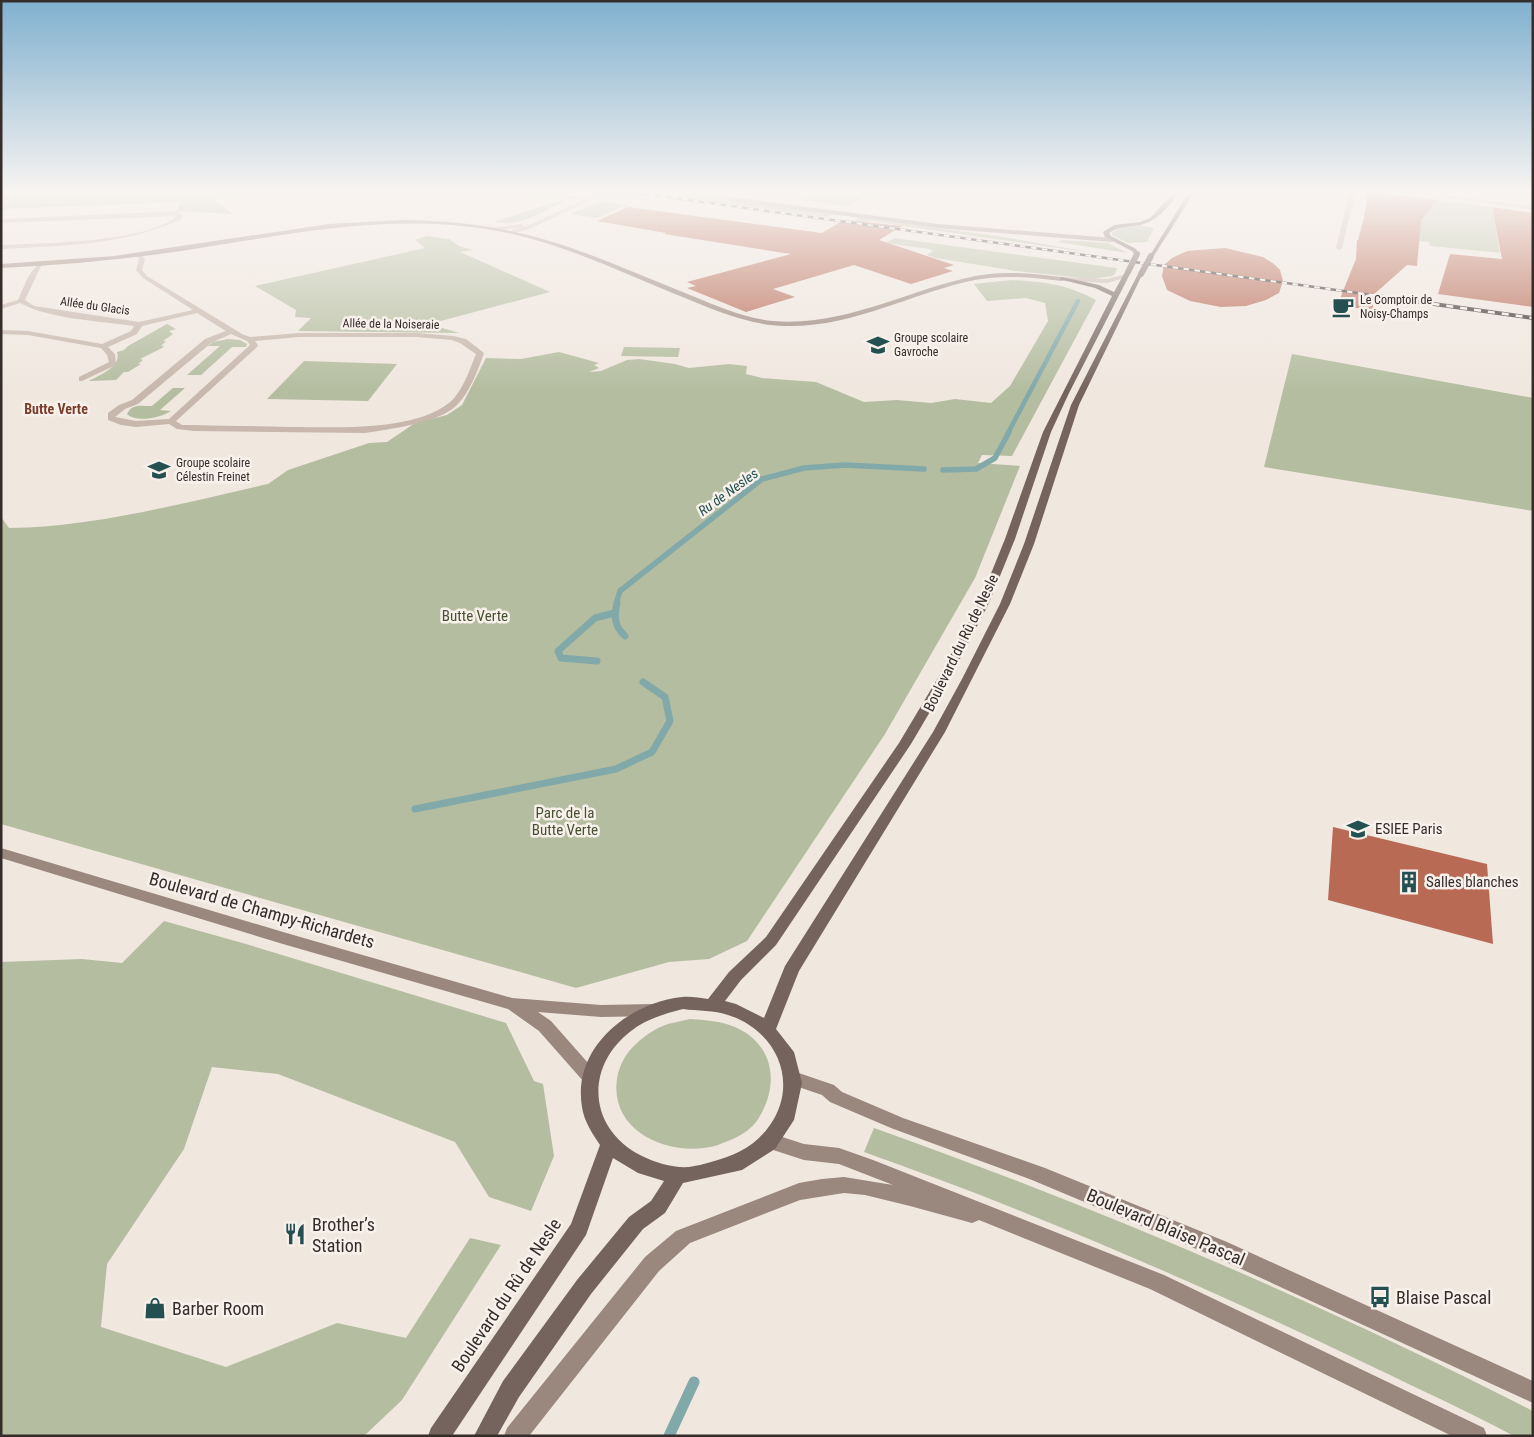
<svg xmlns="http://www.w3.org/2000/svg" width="1534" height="1437" font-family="'Roboto Condensed',sans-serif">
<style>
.green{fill:#b4bda0}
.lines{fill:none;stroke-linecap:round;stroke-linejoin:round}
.stream-far3{stroke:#81a9a9;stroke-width:4.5}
.stream-far2{stroke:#81a9a9;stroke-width:5.5}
.stream-far1{stroke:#81a9a9;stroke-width:7}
.stream{stroke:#81a9a9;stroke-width:11}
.building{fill:#b86a55}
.street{fill:#c7b7ac;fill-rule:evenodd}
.secondary{fill:#9a877d;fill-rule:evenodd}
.primary{fill:#75645d;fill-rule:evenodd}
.rail-far1-casing{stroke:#352d2a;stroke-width:2.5}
.rail-casing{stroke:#352d2a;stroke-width:4}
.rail-far1{stroke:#f8f1eb;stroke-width:2;stroke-dasharray:5.5;stroke-linecap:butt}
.rail{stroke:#f8f1eb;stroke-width:2.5;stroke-dasharray:7;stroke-linecap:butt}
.street-bridge{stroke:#c7b7ac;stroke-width:6}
.primary-bridge{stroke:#75645d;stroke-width:6}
.labels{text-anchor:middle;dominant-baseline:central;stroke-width:5;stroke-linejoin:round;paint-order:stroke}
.far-poi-label{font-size:12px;fill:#352d2a;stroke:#f8f1eb;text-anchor:start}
.far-street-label{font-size:12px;fill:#352d2a;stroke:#f8f1eb}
.far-neighbourhood-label{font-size:14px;font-weight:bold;fill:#7b3d2c;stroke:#f8f1eb}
.far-water-label{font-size:14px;font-style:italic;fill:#245052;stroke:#f8f1eb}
.park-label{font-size:15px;fill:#465131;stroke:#f8f1eb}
.street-label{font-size:15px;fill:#352d2a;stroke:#f8f1eb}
.poi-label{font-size:15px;fill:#352d2a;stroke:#f8f1eb;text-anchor:start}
.near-street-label{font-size:18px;fill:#352d2a;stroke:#f8f1eb}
.near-poi-label{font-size:18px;fill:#352d2a;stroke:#f8f1eb;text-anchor:start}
</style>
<rect width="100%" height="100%" fill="#f0e7df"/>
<g class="green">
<polygon points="15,190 224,190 234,192 213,199 233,214 176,211 181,202 1,209 1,199"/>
<polygon points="627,190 675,190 715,197 833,214 827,217"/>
<polygon points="838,190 870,194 848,206 800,200 816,191"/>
<path d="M564 199V202C542 212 519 228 494 222Z"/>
<polygon points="1438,200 1492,207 1500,253 1533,256 1430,246 1429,242 1419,241 1420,223"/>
<polygon points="600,201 627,205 597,218 570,214"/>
<polygon points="859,218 998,236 1094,253 869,221 866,223 854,221"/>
<polygon points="1138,225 1154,228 1147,242 1128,243 1112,235 1112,232 1123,227"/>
<polygon points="427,236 449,239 459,246 472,250 460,252 550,292 433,323 442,328 459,333 298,331 311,318 295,317 296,310 255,286 425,248 415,240"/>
<polygon points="894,238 1117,268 1115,274 1112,276 1092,279 1016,271 936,258 927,255 933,251 929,249 886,243"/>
<polygon points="1062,240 1108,243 1127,253 1058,242"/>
<path d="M1012 280C1046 282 1066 284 1096 300L1012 456 982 455 978 463 1020 466 975 578 885 734 747 941 709 959 669 962 576 988 1 824V517L9 528C96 527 182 503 268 484L288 470 369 443 387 442 415 423 447 415 462 405 486 358 521 359 559 352 599 363 594 365 599 368 589 372 601 371 627 360 639 359 675 364 689 368 729 364 747 366 746 374 762 378 816 382 864 402 897 400 931 403 955 399 991 403 1010 386 1048 321 1045 303 1026 298 987 301 974 284Z"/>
<path d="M167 324 176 329 169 331 173 334 163 341H166L161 346H164L162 348 140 359 143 360 138 364H141L128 372H124L116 380 89 381C99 375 122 367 117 352L124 350 128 346Z"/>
<polygon points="228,339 240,340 247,344 246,347 232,347 201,375 187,375 220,346 208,346 213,342"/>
<polygon points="624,347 680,348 678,357 621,356"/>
<polygon points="1292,354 1533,398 1533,511 1264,467"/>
<polygon points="304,361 397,364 368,401 267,399"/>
<path d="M173 388H185L160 410 171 411C160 418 137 423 127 414 132 403 142 406 152 406Z"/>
<polygon points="164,921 246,944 506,1023 534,1081 543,1084 554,1156 531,1211 489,1197 455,1142 278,1074 212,1067 184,1149 107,1264 101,1327 226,1367 337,1323 406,1338 470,1238 501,1245 402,1400 364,1436 1,1436 1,962 82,959 122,963"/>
<path d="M690 1019C706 1020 720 1021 735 1027 776 1045 780 1088 756 1122 747 1134 731 1140 718 1145 674 1159 609 1134 617 1079 619 1065 626 1053 636 1044 645 1035 656 1028 668 1024 675 1022 683 1021 690 1019Z"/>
<path d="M874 1128C1099 1208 1320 1302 1533 1411V1436H1514C1467 1411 1419 1389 1371 1366 1206 1287 1037 1213 864 1152Z"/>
</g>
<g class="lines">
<polyline class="stream-far3" points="1008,433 1078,301"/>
<g class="stream-far2">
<polyline points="943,470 976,469 995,458 1009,432"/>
<polyline points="616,604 620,591 762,479 804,468 845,465 924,469"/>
</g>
<g class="stream-far1">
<path d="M617 603C614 616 614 626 625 636"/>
<polyline points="597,661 561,658 558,651 595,618 614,613"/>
<polyline points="415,809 616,769 652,752 670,721 665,697 643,682"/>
</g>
<polyline class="stream" points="669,1436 694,1382"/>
</g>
<g class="building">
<polygon points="1368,191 1438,200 1421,221 1417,266 1407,265 1371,297 1374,310 1337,306 1356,259 1357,240 1358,240 1364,218"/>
<polygon points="628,207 822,233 844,220 902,226 879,240 954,265 944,268 953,271 911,284 854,265 773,289 795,297 746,312 687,288 696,286 687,282 791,254 664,234 666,233 597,221"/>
<polygon points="1492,207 1533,213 1533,307 1438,294 1450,254 1502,259"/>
<polygon points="1225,248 1263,257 1274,264 1280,270 1283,281 1279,293 1266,300 1246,306 1221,307 1190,301 1167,290 1162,276 1164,265 1172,258 1187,251"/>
<polygon points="1333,827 1487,864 1493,944 1328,900"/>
</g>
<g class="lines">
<g class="street">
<polygon points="508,190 523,190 585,198 582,200"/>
<polygon points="1350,190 1356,190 1342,248 1339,250 1336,248"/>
<polygon points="1392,190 1405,190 1533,206 1533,210"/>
<polygon points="603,191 608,192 529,229 514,233 512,230 520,228 493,230 490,228 521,224 525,227"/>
<path d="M178 211 183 216 180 220C122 245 63 246 1 249V245C42 243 147 243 177 216L1 223V219Z"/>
<path d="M140 253 145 259 142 270 147 276 242 334 250 337 299 333H417L453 336 466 339 484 353C478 370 470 392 457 405 439 423 390 429 365 433L194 431 177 429 169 424 136 427 121 425 108 420V413L119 405 132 400 205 339 226 331 197 313 142 326 137 334 108 347 115 354 116 365 82 381H79V377L109 362 107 355 101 348 28 335 1 334V330L28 331 102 344 131 331 134 326C101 321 49 319 20 303L1 309V305L18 300 28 277 39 262 42 264 25 300 34 306 139 322 193 310 143 278 136 270 139 259 137 255ZM231 334 247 341 250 345 169 419 136 421 115 417 125 409 138 404 211 343ZM299 337H417L452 340 460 343 476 354C470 369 462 393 449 403 412 432 334 427 289 427 257 426 226 426 194 425H182L176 421 257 347 258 345 255 341Z"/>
<polygon points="1126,274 1128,275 1128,277 1107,283 1062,281 1059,279 1062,277 1107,279"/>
</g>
<g class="secondary">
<polygon points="680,190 690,190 731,197 938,224 1112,238 1115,240 1112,242 938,228 731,201"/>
<path d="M403 220C481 221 537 233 609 262 636 273 663 284 690 295 717 306 744 318 773 321 845 327 907 290 975 276 1004 270 1033 274 1062 277L1065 279 1062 281C1033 278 1004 274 975 280 911 293 852 328 785 326 746 325 710 308 675 294 612 268 548 237 479 228 379 214 280 236 181 251 121 260 61 265 1 268V264L114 256 329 224Z"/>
<polygon points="1,848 283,932 512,998 601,1005 655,1004 661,1005 663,1010 661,1015 655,1016 601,1017 538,1012 551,1021 596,1072 599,1077 596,1082 590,1084 584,1082 539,1031 508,1009 283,944 1,858"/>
<polygon points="793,1071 834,1085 842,1092 903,1118 1045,1168 1227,1242 1533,1381 1533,1403 1213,1256 1032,1180 891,1128 830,1102 822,1095 787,1083 784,1078 787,1073"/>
<polygon points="770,1133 804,1144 839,1148 873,1160 1164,1275 1484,1428 1487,1436 1452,1436 1150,1289 979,1220 972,1223 910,1206 865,1195 844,1193 800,1200 690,1243 659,1271 529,1436 504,1436 507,1428 645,1257 676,1231 799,1183 822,1179 844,1177 893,1185 839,1164 804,1160 764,1147 761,1141 764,1135"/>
</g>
<g class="primary">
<path d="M1176 190H1182C1170 204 1159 221 1140 225 1129 227 1119 226 1109 233L1111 236 1136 249 1139 255H1135L1132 251 1105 237 1103 232 1114 225 1140 222 1150 218Z"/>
<polygon points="1190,190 1196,190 1153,257 1149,257"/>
<path d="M1128 270 1131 272 1069 393 1051 432 1015 539 989 603 951 676 911 744 776 945 741 980 725 1001 736 1004 764 1018 785 966 933 732 962 679 1000 604 1024 544 1071 405 1138 274 1143 273 1079 405 1034 544 1010 604 945 732 799 971 776 1029 794 1052 802 1083 794 1120 775 1149 742 1170 683 1183 665 1213 643 1229 591 1294 519 1397 497 1436H474L503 1381 577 1280 629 1217 651 1201 664 1181 638 1173 613 1158 586 1235 452 1436H428L431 1428 571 1224 600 1145C592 1133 584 1121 582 1107 572 1048 628 1003 682 997 690 996 700 998 708 999L729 972 766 937 899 743 939 676 979 603 1005 539 1043 432 1112 296 1095 288 1059 279 1062 277 1099 285 1114 292 1125 272ZM683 1009C697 1011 715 1010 728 1015 776 1030 800 1082 770 1125 756 1146 735 1156 711 1162 704 1164 696 1166 689 1167 673 1168 656 1163 642 1156 588 1129 584 1067 631 1031 646 1019 664 1014 683 1009Z"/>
</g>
<g class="rail-far1-casing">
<g id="rail-far1">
<polyline points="604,190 623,192"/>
<polyline points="617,190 1386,297"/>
</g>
</g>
<g class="rail-casing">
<polyline id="rail" points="1377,296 1533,318"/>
</g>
<use href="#rail-far1" class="rail-far1"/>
<use href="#rail" class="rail"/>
<polyline class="street-bridge" points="605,192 610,190"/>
<g class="primary-bridge">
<polyline points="1128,272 1137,254"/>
<polyline points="1141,274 1151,256"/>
</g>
</g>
<linearGradient id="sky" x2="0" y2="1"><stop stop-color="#7fb0cf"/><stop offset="0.49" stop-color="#f8f4f1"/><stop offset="1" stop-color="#f8f4f1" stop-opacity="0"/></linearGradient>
<rect width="1534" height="391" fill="url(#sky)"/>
<defs>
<g id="cafe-bare" transform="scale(1.725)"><path d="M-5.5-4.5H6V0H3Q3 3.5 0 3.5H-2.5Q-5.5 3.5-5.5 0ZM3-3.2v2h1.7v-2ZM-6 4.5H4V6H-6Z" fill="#245052" stroke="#f8f1eb" stroke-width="2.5" paint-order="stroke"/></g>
<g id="school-bare" transform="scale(1.725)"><path d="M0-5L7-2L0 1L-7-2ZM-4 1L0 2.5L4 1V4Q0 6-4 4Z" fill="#245052" stroke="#f8f1eb" stroke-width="2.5" paint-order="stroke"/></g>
<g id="university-bare" transform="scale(1.725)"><path d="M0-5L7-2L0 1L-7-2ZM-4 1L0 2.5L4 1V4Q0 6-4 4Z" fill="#245052" stroke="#f8f1eb" stroke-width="2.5" paint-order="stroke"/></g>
<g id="building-bare" transform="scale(1.725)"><path d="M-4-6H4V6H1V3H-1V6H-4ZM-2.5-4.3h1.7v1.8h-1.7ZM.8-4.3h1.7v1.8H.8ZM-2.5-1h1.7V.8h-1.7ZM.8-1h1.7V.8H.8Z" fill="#245052" stroke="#f8f1eb" stroke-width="2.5" paint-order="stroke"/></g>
<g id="restaurant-bare" transform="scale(1.725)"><path d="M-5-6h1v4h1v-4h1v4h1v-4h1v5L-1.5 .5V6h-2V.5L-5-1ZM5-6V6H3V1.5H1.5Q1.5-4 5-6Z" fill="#245052" stroke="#f8f1eb" stroke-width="2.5" paint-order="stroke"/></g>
<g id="bus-bare" transform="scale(1.725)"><path d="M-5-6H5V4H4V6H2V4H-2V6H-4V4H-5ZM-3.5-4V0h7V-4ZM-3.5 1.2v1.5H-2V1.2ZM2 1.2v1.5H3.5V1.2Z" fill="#245052" stroke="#f8f1eb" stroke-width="2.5" paint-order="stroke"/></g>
<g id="shop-bare" transform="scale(1.725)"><path d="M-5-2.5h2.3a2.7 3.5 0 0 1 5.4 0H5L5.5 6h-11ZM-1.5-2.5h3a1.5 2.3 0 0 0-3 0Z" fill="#245052" stroke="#f8f1eb" stroke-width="2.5" paint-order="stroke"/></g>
</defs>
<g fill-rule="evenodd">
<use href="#cafe-bare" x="1343" y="307"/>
<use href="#school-bare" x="878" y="345"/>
<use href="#school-bare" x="159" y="470"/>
<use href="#university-bare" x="1358" y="829"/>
<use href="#building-bare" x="1409" y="882"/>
<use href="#restaurant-bare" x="295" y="1234"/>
<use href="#bus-bare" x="1380" y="1297"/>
<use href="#shop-bare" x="155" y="1308"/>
</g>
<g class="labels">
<g class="far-poi-label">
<text x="1360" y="300">Le Comptoir de<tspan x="1360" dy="14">Noisy-Champs</tspan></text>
<text x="894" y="338">Groupe scolaire<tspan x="894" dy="14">Gavroche</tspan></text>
<text x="176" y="463">Groupe scolaire<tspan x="176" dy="14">Célestin Freinet</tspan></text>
</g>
<g class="far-street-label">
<text transform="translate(95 306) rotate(8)">Allée du Glacis</text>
<text transform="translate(391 324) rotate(1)">Allée de la Noiseraie</text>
</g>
<g class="far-neighbourhood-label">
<text x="56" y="409">Butte Verte</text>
</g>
<g class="far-water-label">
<text transform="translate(728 492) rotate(-36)">Ru de Nesles</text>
</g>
<g class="park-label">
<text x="475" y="616">Butte Verte</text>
<text x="565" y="813">Parc de la<tspan x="565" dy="17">Butte Verte</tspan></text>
</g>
<g class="street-label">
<text transform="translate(961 643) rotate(-64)">Boulevard du Rû de Nesle</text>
</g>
<g class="poi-label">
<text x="1375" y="829">ESIEE Paris</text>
<text x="1426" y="882">Salles blanches</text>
</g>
<g class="near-street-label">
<text transform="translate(262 910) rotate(16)">Boulevard de Champy-Richardets</text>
<text transform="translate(1166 1227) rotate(23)">Boulevard Blaise Pascal</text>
<text transform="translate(506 1295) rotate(-56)">Boulevard du Rû de Nesle</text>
</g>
<g class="near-poi-label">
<text x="312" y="1224">Brother’s<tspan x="312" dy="21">Station</tspan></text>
<text x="1396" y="1297">Blaise Pascal</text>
<text x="172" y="1308">Barber Room</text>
</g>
</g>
<rect width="1534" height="1437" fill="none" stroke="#352d2a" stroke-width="5"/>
</svg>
